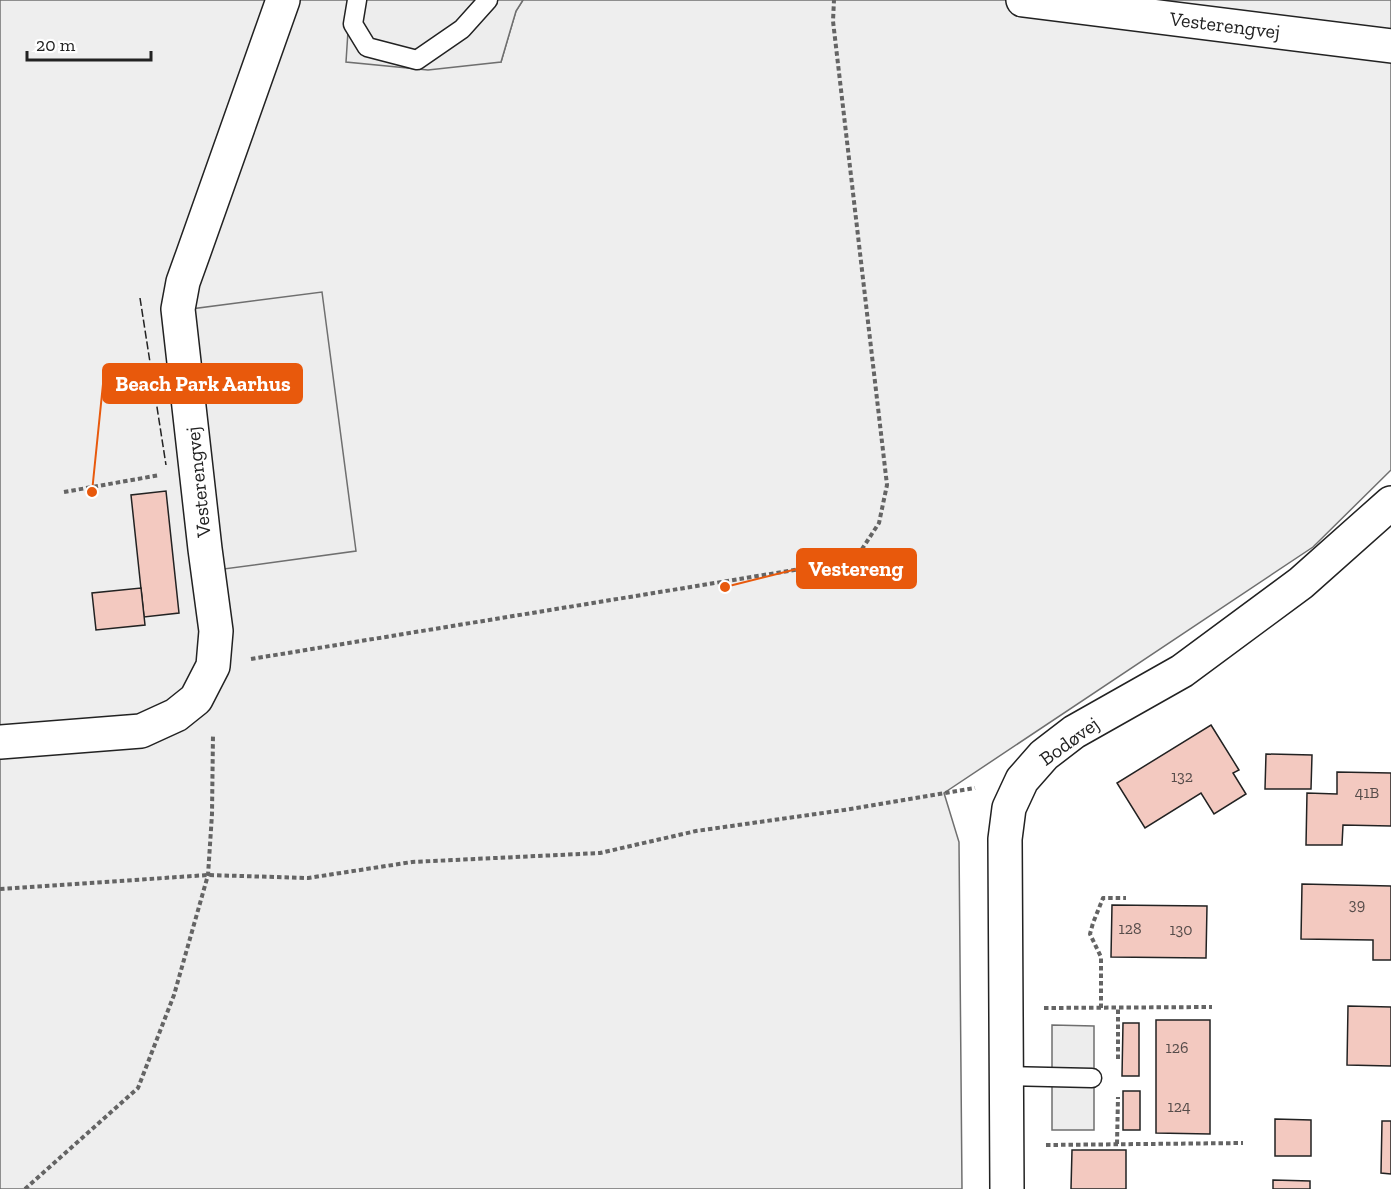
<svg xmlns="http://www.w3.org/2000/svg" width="1391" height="1189" font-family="'Zilla Slab',serif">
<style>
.green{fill:#eee;stroke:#6f6f6f;stroke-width:1.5}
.parking{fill:#ededed;stroke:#6f6f6f;stroke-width:1.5}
.building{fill:#f3c9c0;stroke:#222;stroke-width:1.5}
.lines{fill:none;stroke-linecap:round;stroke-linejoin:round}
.lane-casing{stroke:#222;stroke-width:21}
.street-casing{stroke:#222;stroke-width:36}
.path{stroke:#646464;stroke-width:4;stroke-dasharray:4.5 3;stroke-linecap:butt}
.lane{stroke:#fff;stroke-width:18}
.street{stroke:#fff;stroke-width:33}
.fence{stroke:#222;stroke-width:1.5;stroke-dasharray:8 3;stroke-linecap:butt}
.labels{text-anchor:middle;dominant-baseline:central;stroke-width:4.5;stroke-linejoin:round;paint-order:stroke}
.number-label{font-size:16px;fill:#564c4a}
.street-label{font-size:20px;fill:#222;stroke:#fff}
.leader{fill:none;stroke:#e8590c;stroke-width:2}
.callout-dot{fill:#e8590c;stroke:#fff;stroke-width:2}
.callout{fill:#e8590c;stroke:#e8590c;stroke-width:2}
.callout-label{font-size:21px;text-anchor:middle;font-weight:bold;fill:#fff}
</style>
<rect width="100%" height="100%" fill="#fff"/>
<polygon class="green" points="0,0 350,0 501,62 516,11 523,0 1391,0 1391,470 1313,547 944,793 959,842 962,1189 0,1189"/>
<g class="parking">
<polygon points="350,0 523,0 516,11 501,62 428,70 346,62"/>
<polygon points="322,292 356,551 224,569 191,309"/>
<polygon points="1052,1025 1094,1026 1094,1130 1052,1130"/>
</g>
<g class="building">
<polygon points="166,491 179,613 144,617 131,495"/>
<polygon points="141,588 145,625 96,630 92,593"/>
<polygon points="1211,725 1239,770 1233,773 1246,794 1214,814 1201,793 1145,828 1117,783"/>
<polygon points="1266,754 1312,755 1311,789 1265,789"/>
<polygon points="1337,772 1391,773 1391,826 1343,825 1342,845 1306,845 1307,793 1337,794"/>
<polygon points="1302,884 1391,886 1391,960 1373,960 1373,940 1301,939"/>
<polygon points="1112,905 1207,906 1206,958 1111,957"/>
<polygon points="1348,1006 1391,1007 1391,1066 1347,1065"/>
<polygon points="1156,1020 1210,1020 1210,1134 1156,1133"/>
<polygon points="1123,1023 1139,1023 1139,1076 1122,1076"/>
<rect x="1123" y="1091" width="17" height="39"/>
<polygon points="1275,1119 1311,1120 1311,1156 1275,1156"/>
<polygon points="1382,1121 1391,1121 1391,1174 1381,1173"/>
<polygon points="1072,1150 1126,1150 1126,1189 1071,1189"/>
<polygon points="1273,1180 1310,1181 1310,1189 1273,1189"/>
</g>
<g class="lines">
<g class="lane-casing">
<g id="lane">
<polyline points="357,0 353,24 367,47 417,60 462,29 488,0"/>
<polyline points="1005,1076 1092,1078"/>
</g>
</g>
<g class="street-casing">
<g id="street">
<polyline points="1023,0 1391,46"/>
<polyline points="0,742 141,731 176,715 196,699 213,666 216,631 205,549 178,309 183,282 192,257 283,0"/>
<polyline points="1007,1189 1005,839 1009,808 1022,780 1044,755 1074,732 1182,671 1301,583 1391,503"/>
</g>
</g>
<g class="path">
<polyline points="64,492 160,475"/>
<polyline points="251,659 843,562 862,549 879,523 887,485 833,21 834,0"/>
<polyline points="0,889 208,875 308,878 412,862 600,853 696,831 844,810 975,788"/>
<polyline points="1044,1008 1212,1007"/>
<polyline points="1101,1008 1101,957 1090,934 1093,923 1103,898 1126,898"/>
<polyline points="1118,1059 1118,1008"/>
<polyline points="1117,1144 1118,1097"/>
<polyline points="1046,1145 1243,1143"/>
<polyline points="25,1189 138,1088 174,995 208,875 212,814 213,734"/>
</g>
<use href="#lane" class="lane"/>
<use href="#street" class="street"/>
<polyline class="fence" points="140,298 166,465"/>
</g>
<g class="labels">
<g class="number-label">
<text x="1182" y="776">132</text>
<text x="1367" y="792">41B</text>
<text x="1357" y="904">39</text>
<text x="1130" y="928">128</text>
<text x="1181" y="929">130</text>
<text x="1177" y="1047">126</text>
<text x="1179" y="1106">124</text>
</g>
<g class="street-label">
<text transform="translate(1225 25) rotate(7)">Vesterengvej</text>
<text transform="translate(198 482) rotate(-96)">Vesterengvej</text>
<text transform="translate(1069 741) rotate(-36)">Bodøvej</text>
</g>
</g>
<path class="leader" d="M92 492L103 384M725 587L797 569"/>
<g class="callout-dot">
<circle cx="92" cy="492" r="6"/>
<circle cx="725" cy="587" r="6"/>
</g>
<g class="callout">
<rect x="103" y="364" width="199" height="39" rx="6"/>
<rect x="797" y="549" width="119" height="39" rx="6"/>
</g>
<g class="callout-label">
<text x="203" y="391">Beach Park Aarhus</text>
<text x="856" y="576">Vestereng</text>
</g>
<path d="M27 51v9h124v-9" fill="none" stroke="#222222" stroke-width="3"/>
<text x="36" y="51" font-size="18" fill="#222222" stroke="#ffffff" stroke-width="4.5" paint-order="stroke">20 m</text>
</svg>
